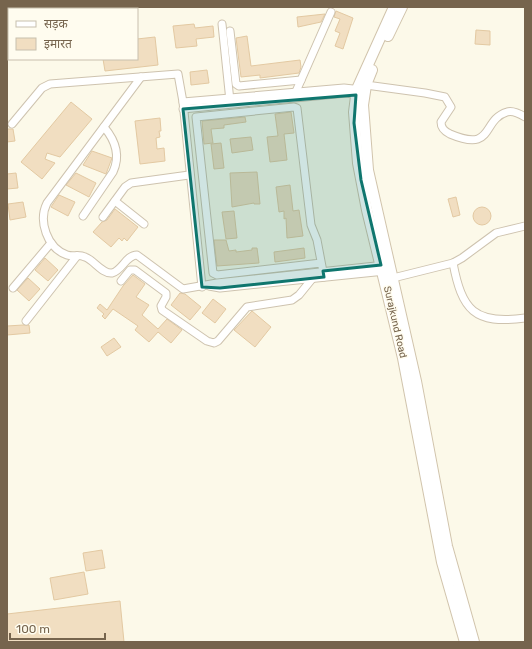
<svg xmlns="http://www.w3.org/2000/svg" width="532" height="649" font-family="Rubik,'Noto Sans Devanagari',sans-serif">
<style>
.building{fill:#f1dec1;stroke:#e3c9a2}
.lines{fill:none;stroke-linecap:round;stroke-linejoin:round}
.street-casing{stroke:#cec3af;stroke-width:9}
.secondary-casing{stroke:#d1c4ac;stroke-width:12}
.street{stroke:#fff;stroke-width:7}
.secondary{stroke:#fff;stroke-width:10}
.marked{fill:#0f766e;fill-opacity:0.2;stroke:#0f766e;stroke-width:3;stroke-linejoin:round}
.labels{text-anchor:middle;dominant-baseline:central;stroke-width:3;stroke-linejoin:round;paint-order:stroke}
.street-label{font-size:10px;fill:#76644d;stroke:#fffcef}
</style>
<rect width="100%" height="100%" fill="#fcf9e9"/>
<g class="building">
<polygon points="336,11 353,18 343,49 335,46 340,33 335,31 340,19 334,17"/>
<polygon points="325,14 321,22 298,27 297,17"/>
<polygon points="194,24 195,28 213,26 214,37 196,39 197,46 176,48 173,26"/>
<polygon points="476,30 490,31 490,45 475,44"/>
<polygon points="247,36 251,66 300,60 301,67 299,73 260,78 260,75 241,77 236,38"/>
<polygon points="155,37 158,65 105,71 103,59 137,59 137,39"/>
<polygon points="207,70 209,83 191,85 190,72"/>
<polygon points="71,102 92,119 60,157 47,153 45,159 55,163 42,179 21,162"/>
<polygon points="291,112 294,133 284,134 287,160 270,162 267,137 278,136 275,114"/>
<polygon points="245,117 246,122 224,125 224,128 211,129 213,143 204,144 202,121"/>
<polygon points="160,118 161,131 159,131 160,137 156,138 157,149 164,148 165,161 140,164 135,121"/>
<polygon points="7,129 13,129 15,141 7,142"/>
<polygon points="251,137 253,150 232,153 230,139"/>
<polygon points="221,143 224,168 214,169 211,144"/>
<polygon points="92,151 112,158 106,174 83,165"/>
<polygon points="257,172 260,204 254,204 254,203 232,207 230,173"/>
<polygon points="16,173 18,188 7,189 7,174"/>
<polygon points="76,173 96,183 89,197 66,185"/>
<polygon points="290,185 293,211 299,210 303,236 287,238 286,218 284,219 284,211 279,212 276,187"/>
<polygon points="59,195 75,202 68,216 51,207"/>
<polygon points="456,197 460,215 453,217 448,199"/>
<polygon points="23,202 26,217 10,220 8,204"/>
<circle cx="482" cy="216" r="9"/>
<polygon points="115,209 138,227 127,241 124,238 122,241 119,238 111,247 93,232 102,222 107,220"/>
<polygon points="234,211 237,238 226,239 222,212"/>
<polygon points="214,240 226,240 229,251 236,250 236,252 252,250 252,248 257,248 259,263 217,266"/>
<polygon points="304,248 305,258 275,262 274,252"/>
<polygon points="45,258 58,270 48,281 35,270"/>
<polygon points="133,275 145,284 136,297 149,305 142,315 158,329 167,319 182,330 171,343 158,332 149,342 135,330 138,326 113,309 105,319 102,316 104,314 97,308 100,304 107,310 123,286"/>
<polygon points="28,278 40,289 29,301 17,290"/>
<polygon points="180,293 185,294 201,307 190,320 171,305"/>
<polygon points="213,299 226,309 215,323 202,313"/>
<polygon points="252,311 271,327 255,347 234,330"/>
<polygon points="23,325 29,325 30,333 7,335 7,326"/>
<polygon points="114,338 121,347 107,356 101,347"/>
<polygon points="102,550 105,568 86,571 83,553"/>
<polygon points="84,572 88,594 54,600 50,578"/>
<polygon points="120,601 124,642 7,642 7,614"/>
</g>
<g class="lines">
<g class="street-casing">
<g id="street">
<polyline points="120,7 121,9"/>
<polyline points="222,24 230,101"/>
<polyline points="230,31 236,84 239,86 301,80"/>
<path d="M141 77 47 203C38 221 47 248 67 255 73 257 79 254 85 257 94 260 102 274 112 273 122 271 126 255 137 255L183 289 217 283 385 265"/>
<path d="M366 85 425 93 445 97 451 107 441 122C441 128 444 131 450 134 495 153 481 120 507 112 513 110 520 114 525 117"/>
<polyline points="294,96 331,12"/>
<polyline points="183,102 344,88 362,90"/>
<polyline points="183,109 346,93 360,95"/>
<polyline points="12,124 42,88 50,84 178,74 183,102 202,287"/>
<polyline points="115,201 144,224"/>
<path d="M83 216 113 172C121 155 115 140 104 127"/>
<polyline points="103,217 125,187 131,183 189,175"/>
<polyline points="321,263 217,275 213,273 196,117 294,107 297,108 311,225 317,240 324,277"/>
<path d="M453 263C462 310 474 325 525 318"/>
<polyline points="393,278 453,263 462,258 496,233 525,226"/>
<polyline points="121,281 130,270 135,270 166,293 166,297 161,306 162,310 207,341 214,343 218,341 247,307 292,300 299,295 312,279"/>
<polyline points="209,286 220,288 385,271"/>
<polyline points="13,288 51,243"/>
<polyline points="26,321 77,256"/>
</g>
</g>
<g class="secondary-casing">
<g id="secondary">
<polyline points="394,7 357,89 354,112 358,163 367,210 403,358 442,562 465,642"/>
<polyline points="388,36 402,7"/>
<polyline points="372,70 366,85 363,105 368,170 416,381 447,546 474,642"/>
</g>
</g>
<use href="#street" class="street"/>
<use href="#secondary" class="secondary"/>
</g>
<path class="marked" d="M356 95 354 123 361 180 381 265 323 271 324 277 220 288 202 287 183 109Z"/>
<g class="labels">
<g class="street-label">
<text transform="translate(395 322) rotate(77)">Surajkund Road</text>
</g>
</g>
<rect width="532" height="649" fill="none" stroke="#76644d" stroke-width="16"/>
<rect x="8" y="8" width="130" height="52" fill="#fffcef" stroke="#c8bfae"/>
<rect x="16" y="21" width="20" height="6" fill="#ffffff" stroke="#c8bfae"/>
<text x="44" y="28" font-size="12" fill="#76644d">सड़क</text>
<rect x="16" y="38" width="20" height="12" fill="#f1dec1" stroke="#c8bfae"/>
<text x="44" y="48" font-size="12" fill="#76644d">इमारत</text>
<path d="M10 633v6h95v-6" fill="none" stroke="#76644d" stroke-width="2"/>
<text x="16" y="633" font-size="12" fill="#76644d" stroke="#fffcef" stroke-width="3" paint-order="stroke">100 m</text>
</svg>
